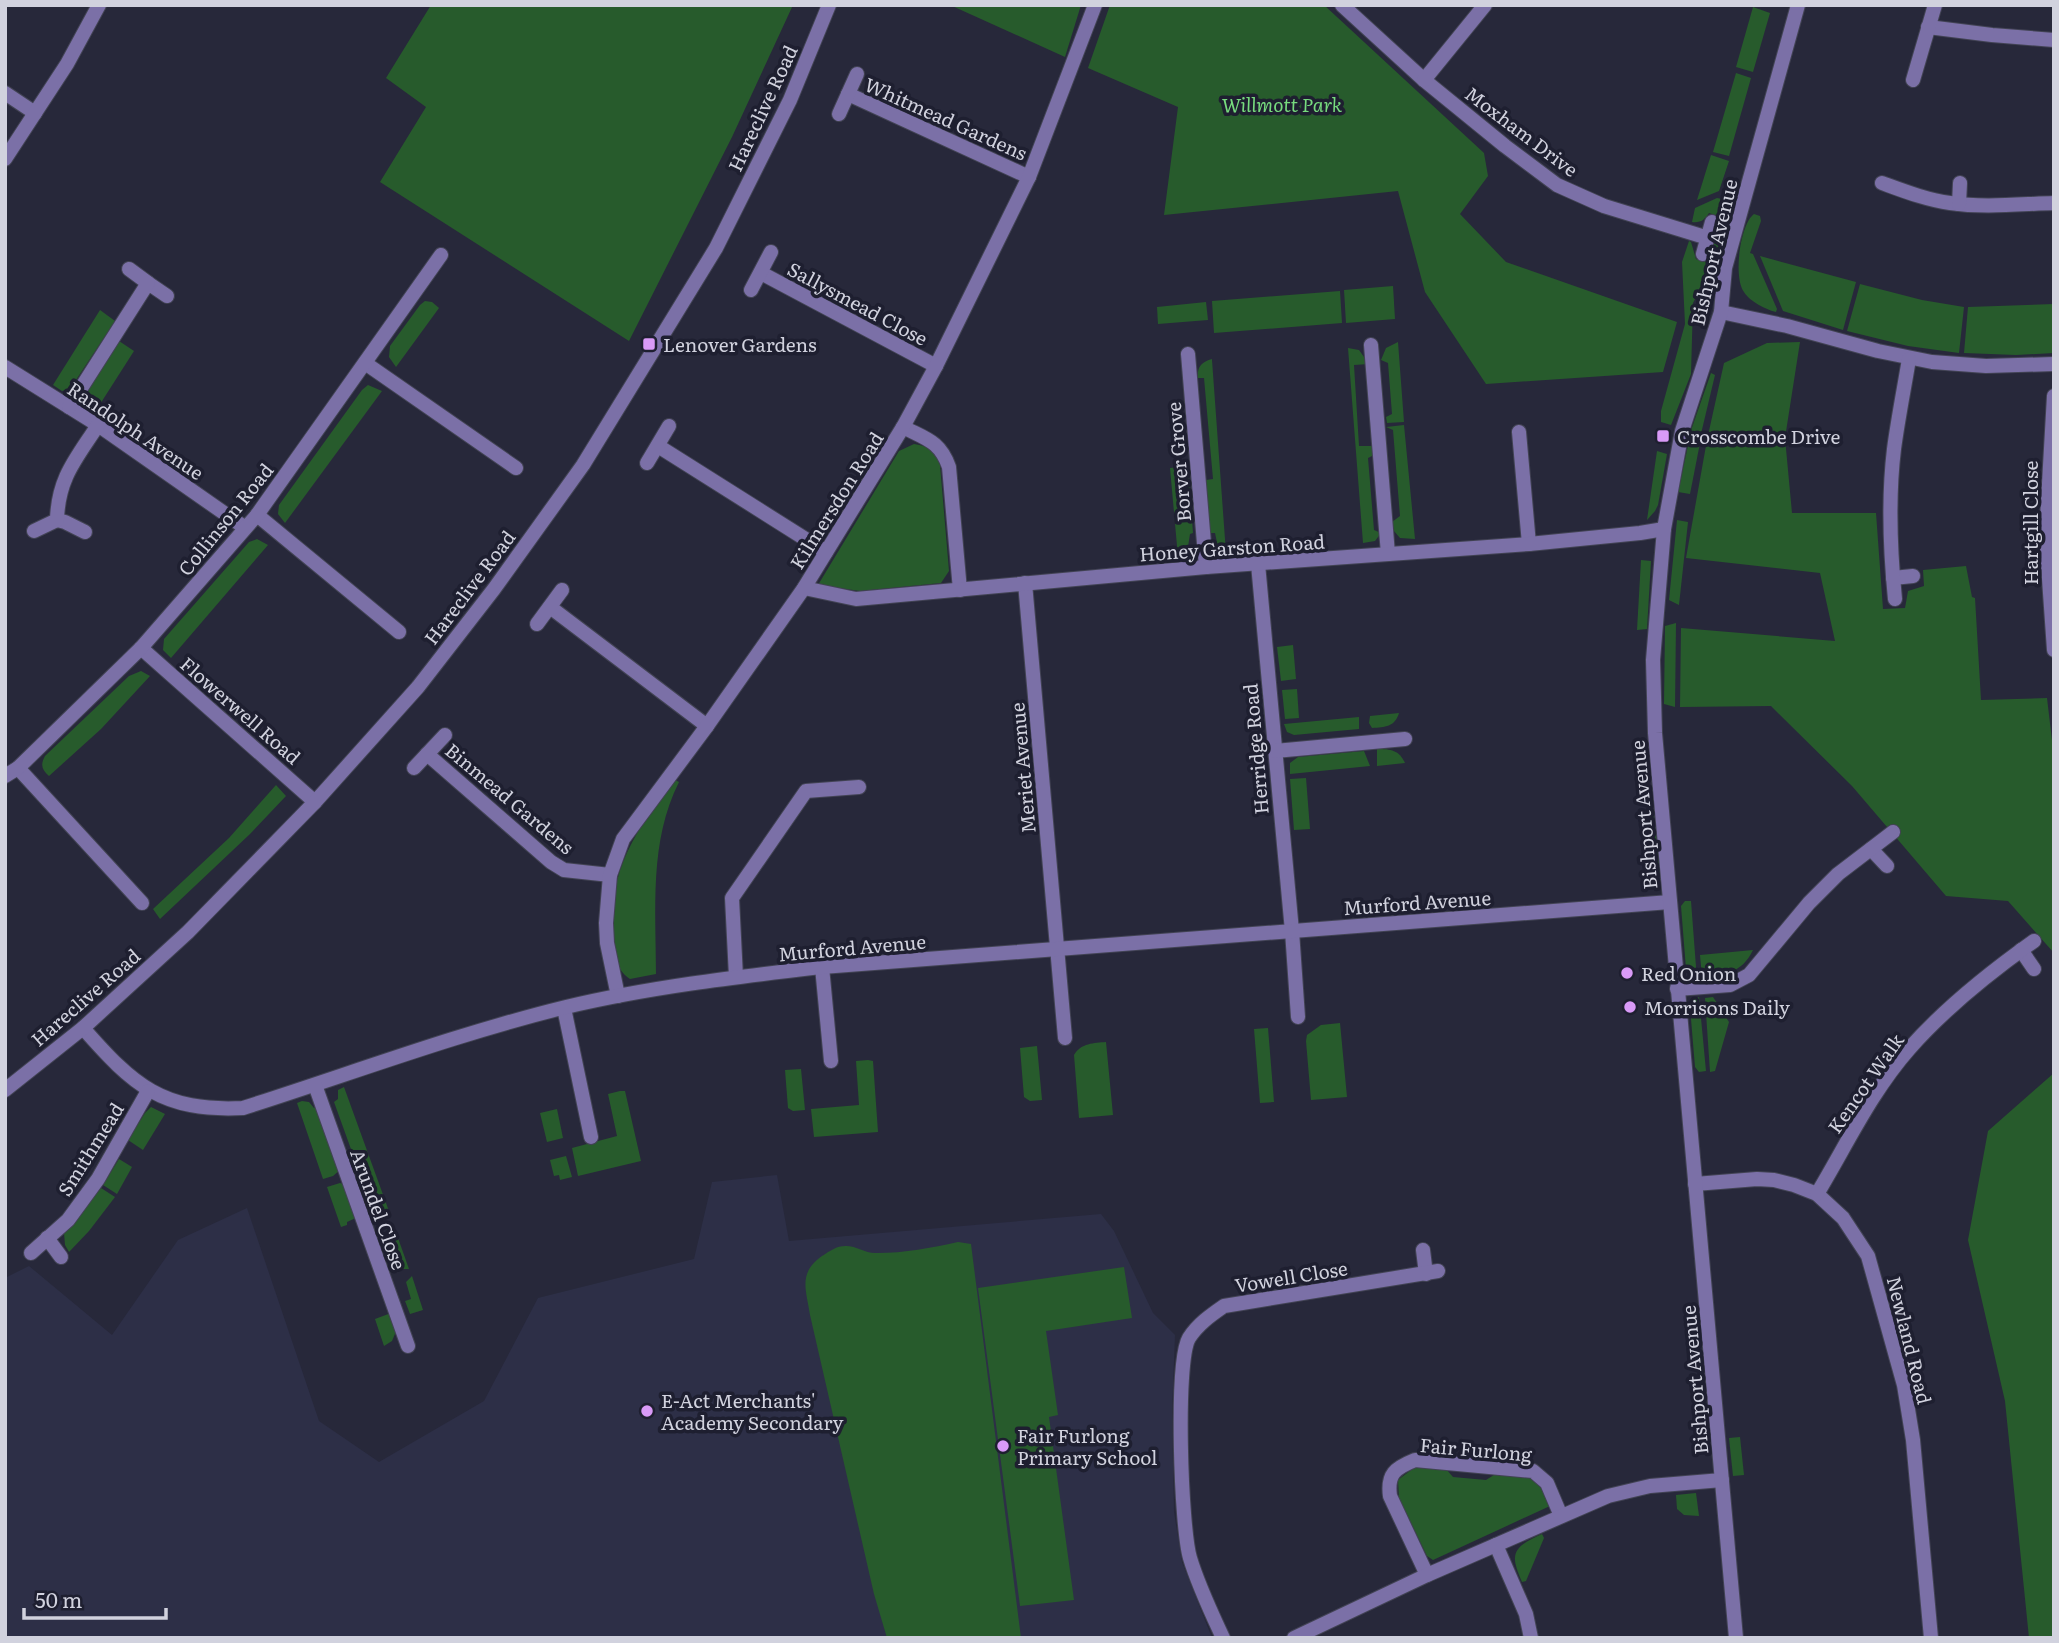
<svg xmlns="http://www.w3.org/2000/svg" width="2059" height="1643" font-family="Literata,serif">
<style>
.built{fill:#2d2f47}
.green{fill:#275b2c}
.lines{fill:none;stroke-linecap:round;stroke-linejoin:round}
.street-casing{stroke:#424354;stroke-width:16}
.street{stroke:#7b70a7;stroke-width:14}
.poi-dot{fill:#d99af7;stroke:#1e1f30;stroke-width:2.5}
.labels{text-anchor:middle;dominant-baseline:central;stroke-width:7;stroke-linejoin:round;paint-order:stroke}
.park-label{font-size:19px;font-style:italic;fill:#77db7e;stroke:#1e1f30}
.street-label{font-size:19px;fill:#d1d2de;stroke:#1e1f30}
.poi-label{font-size:19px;fill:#d1d2de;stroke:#1e1f30;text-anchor:start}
</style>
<rect width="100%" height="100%" fill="#27283a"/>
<polygon class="built" points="777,1175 789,1241 1101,1214 1114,1231 1153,1313 1175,1335 1172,1412 1174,1512 1182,1562 1212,1638 5,1638 5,1278 29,1266 112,1335 178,1240 247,1208 319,1421 379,1462 484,1401 538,1298 694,1259 712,1182"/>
<g class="green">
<polygon points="431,5 793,5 732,137 629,341 380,182 426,107 386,78"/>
<polygon points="950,5 1081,5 1065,57"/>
<polygon points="1110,5 1324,5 1484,153 1488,176 1460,214 1506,262 1677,322 1663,372 1486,384 1425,292 1398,191 1164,215 1178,107 1088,68"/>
<polygon points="1753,7 1770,13 1753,72 1736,67"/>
<polygon points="1736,73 1751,78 1729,156 1713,152"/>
<polygon points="1711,155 1729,161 1719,191 1697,200"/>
<path d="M1717 198 1732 201 1716 258 1693 303 1691 374 1671 425 1661 422V411L1685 324 1682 262 1689 241 1691 242 1696 259 1709 262 1722 217 1709 213C1704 220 1701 223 1692 222L1695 208Z"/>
<path d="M1754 214 1760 216 1761 221 1750 253 1753 254 1777 309 1776 312C1767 310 1749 301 1744 292 1733 278 1740 224 1754 214Z"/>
<polygon points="1760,256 1856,282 1843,330 1783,311"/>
<polygon points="1860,284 1922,300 1964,307 1959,353 1908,346 1847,331"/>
<polygon points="1393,286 1395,319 1346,323 1344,290"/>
<polygon points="1340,291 1342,323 1214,333 1212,301"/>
<polygon points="425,301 432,302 439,308 396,367 389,357 390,346 420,305"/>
<polygon points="1206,302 1208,320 1158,324 1157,307"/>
<polygon points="2054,304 2054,353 2016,355 1964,353 1968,307"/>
<polygon points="100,310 115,321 70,389 62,391 53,385"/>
<polygon points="119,341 134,351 95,412 85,405 86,393"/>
<polygon points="1398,342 1404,422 1387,423 1386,417 1392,414 1388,363 1381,360 1386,348"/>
<polygon points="1800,342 1785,438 1792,513 1876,513 1883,609 1905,608 1908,591 1924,586 1923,570 1966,566 1972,597 1975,598 1981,700 2047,698 2054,757 2054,953 2008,901 1946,896 1852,786 1771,706 1680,707 1681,628 1835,641 1820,573 1686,558 1707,440 1724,363 1767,343"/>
<polygon points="1348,348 1359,350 1369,364 1354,365 1359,446 1375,446 1376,454 1368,458 1374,530 1381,533 1375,541 1363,543"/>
<path d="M1212 359V360L1226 553 1218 547 1215 533H1210L1206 480 1213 479 1204 378H1198C1197 367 1201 362 1212 359Z"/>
<polygon points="1711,373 1715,375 1700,438 1689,436"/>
<polygon points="368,385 382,391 285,523 278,514 279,505 362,390"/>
<polygon points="1404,425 1415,539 1400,538 1394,531 1392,522 1400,516 1393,430 1386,427"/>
<polygon points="1689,441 1700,443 1690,494 1678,492"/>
<path d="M914 444C929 446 935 451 940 465L949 571 941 583 860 591 818 585 899 451Z"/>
<polygon points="1657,451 1667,454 1658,505 1655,511 1647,520"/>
<polygon points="1188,466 1193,533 1190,534 1187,553 1178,557 1170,468"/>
<polygon points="1677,520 1688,522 1679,605 1669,600"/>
<polygon points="257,539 268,545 171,658 163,650 164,639 249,542"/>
<polygon points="1641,560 1651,561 1647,629 1637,630"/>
<polygon points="1676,623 1675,707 1664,704 1665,626"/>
<polygon points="1293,645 1296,679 1281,681 1277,647"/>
<path d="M141 671 150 676 101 729 49 776C42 770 40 765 45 756L129 676Z"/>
<polygon points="1297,689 1299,718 1285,719 1282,690"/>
<path d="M1399 713C1395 727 1385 727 1372 728L1369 723 1370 716Z"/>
<polygon points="1359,717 1359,729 1294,735 1287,732 1284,724"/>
<path d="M1377 749C1391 749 1399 750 1405 763L1377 766Z"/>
<polygon points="1364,751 1370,766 1290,774 1290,763 1298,757"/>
<polygon points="1306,778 1310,829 1294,830 1290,779"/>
<path d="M675 780 679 782C649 842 656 908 656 974L630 979C615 969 614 953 613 936 607 871 637 828 675 780Z"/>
<polygon points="276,785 286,796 250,834 160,919 153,909 229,838"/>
<polygon points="1643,810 1653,810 1660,864 1666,872 1648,874"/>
<polygon points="1685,901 1691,901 1697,980 1691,978 1686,969 1681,906"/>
<path d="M1753 950C1742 973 1725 975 1702 977L1700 955Z"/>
<polygon points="1699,997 1706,1071 1699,1072 1695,1067 1690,1007 1694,1000"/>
<polygon points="1713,997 1729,1022 1715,1071 1710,1072 1705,998"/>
<polygon points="1340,1023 1347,1097 1311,1100 1306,1041 1307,1035 1321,1025"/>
<polygon points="1268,1028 1274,1102 1260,1103 1254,1029"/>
<path d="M1106 1042 1113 1115 1079 1118 1074 1055C1081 1043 1094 1043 1106 1042Z"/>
<polygon points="1037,1046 1042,1100 1030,1101 1024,1097 1020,1048"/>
<polygon points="868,1060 873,1061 878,1132 814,1137 811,1109 859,1105 856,1061"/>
<polygon points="801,1069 805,1110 793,1111 788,1108 785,1070"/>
<polygon points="2054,1073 2054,1638 2029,1638 2005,1401 1968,1240 1988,1131"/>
<polygon points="344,1087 390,1214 381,1214 380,1210 374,1213 334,1102 338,1099 338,1090"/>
<polygon points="620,1091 625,1091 641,1161 578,1176 572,1148 617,1136 608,1094"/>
<polygon points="302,1101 309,1102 314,1108 319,1107 341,1169 333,1176 323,1179 297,1103"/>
<polygon points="151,1107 165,1114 143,1150 128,1140 145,1113"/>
<polygon points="557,1109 563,1138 547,1142 540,1113"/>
<polygon points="566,1156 572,1177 560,1180 559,1175 554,1176 550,1160"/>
<polygon points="119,1159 132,1167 117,1194 103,1185"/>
<polygon points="340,1183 346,1185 358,1217 347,1222 347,1225 341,1227 327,1187"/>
<polygon points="101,1188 115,1197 89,1231 69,1252 65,1245 64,1233"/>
<polygon points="393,1224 409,1269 401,1269 386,1228"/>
<path d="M958 1242 971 1244 1021 1638H887L874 1594 810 1315C806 1289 798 1273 822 1256 830 1251 836 1246 846 1246 857 1246 866 1254 877 1253 905 1253 931 1248 958 1242Z"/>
<polygon points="1124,1267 1132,1318 1046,1331 1058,1415 1049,1417 1074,1600 1020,1606 978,1288"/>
<polygon points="412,1276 423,1310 410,1314 405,1301 411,1299 406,1282"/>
<polygon points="391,1313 397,1329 392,1341 384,1346 375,1319"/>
<polygon points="1705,1394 1708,1430 1698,1430 1695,1396"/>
<polygon points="1740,1437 1744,1475 1733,1476 1729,1438"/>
<polygon points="1415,1467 1446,1469 1453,1477 1486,1480 1497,1473 1530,1475 1542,1485 1550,1506 1433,1560 1427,1556 1399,1498 1398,1480"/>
<polygon points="1696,1493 1699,1516 1684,1515 1677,1509 1676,1495"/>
<path d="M1542 1534 1544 1538 1526 1581 1522 1582C1509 1553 1513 1547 1542 1534Z"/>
</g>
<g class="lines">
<g class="street-casing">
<g id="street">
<polyline points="1342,5 1424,80 1505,146 1557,185 1604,206 1708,238"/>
<polyline points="1928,27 1992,35 2054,40"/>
<polyline points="1424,80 1485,5"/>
<polyline points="1913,80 1935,5"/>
<polyline points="5,93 35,113"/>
<polyline points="848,94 1029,177"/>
<polyline points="839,114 857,74"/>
<polyline points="5,159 67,64 99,5"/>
<path d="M1882 183C1904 191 1927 200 1950 203 1984 208 2020 204 2054 203"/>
<polyline points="1959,204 1960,183"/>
<polyline points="1703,254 1712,222"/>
<polyline points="761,273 936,366"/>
<polyline points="148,283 167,296"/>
<polyline points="751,290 771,252"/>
<polyline points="1721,312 1787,326 1878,351 1932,362 1986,366 2054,364"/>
<polyline points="1371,345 1388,554"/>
<polyline points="1188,354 1206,567"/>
<polyline points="365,363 516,468"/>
<polyline points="5,367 98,425 244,527"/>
<polyline points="2054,396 2046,536 2054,650"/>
<polyline points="69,407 148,283 129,269"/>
<path d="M903 427C926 439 940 441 949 467L960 590"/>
<polyline points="1519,432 1529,544"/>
<polyline points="658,446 826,552"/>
<polyline points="647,463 669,426"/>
<polyline points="257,515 399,632"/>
<polyline points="57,520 65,522 85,532"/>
<path d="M34 531 57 520C58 478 76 459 98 425"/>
<polyline points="1258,564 1292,931 1298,1017"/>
<polyline points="1893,578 1913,576"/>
<polyline points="1025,583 1065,1038"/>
<polyline points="804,588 856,599 1206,567 1529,544 1640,533 1664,529"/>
<path d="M1895 599C1890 549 1888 499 1894 449 1898 419 1904 389 1909 359"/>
<polyline points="550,607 707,726"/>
<polyline points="537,624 562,590"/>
<polyline points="141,648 315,802"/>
<polyline points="1275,751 1405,739"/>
<polyline points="427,754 551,862 564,870 610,875"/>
<polyline points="18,768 142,903"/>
<polyline points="414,768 445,735"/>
<polyline points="5,776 18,768 141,648 257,515 441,255"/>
<polyline points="1871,849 1887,866"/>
<polyline points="2021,950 2034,969"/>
<polyline points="822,967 831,1061"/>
<polyline points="736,977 732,898 806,791 859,787"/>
<polyline points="1677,989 1730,985 1749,975 1809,903 1838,874 1893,832"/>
<polyline points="618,996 607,943 606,923 610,875 623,839 707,726 804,588 903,427 936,366 1029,177 1095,5"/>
<polyline points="564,1008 591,1137"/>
<path d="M83 1028C133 1085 162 1112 243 1108 350 1074 456 1034 566 1007 650 987 737 977 822 967L1670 902"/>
<polyline points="315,1085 408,1346"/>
<polyline points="5,1090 83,1028 188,932 315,802 418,687 494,589 583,465 716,248 790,100 829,5"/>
<polyline points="1695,1184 1757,1179 1774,1180 1794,1185 1817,1194 1843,1218 1868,1256 1904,1385 1913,1440 1931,1638"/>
<path d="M1817 1194C1846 1146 1871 1092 1909 1049 1945 1008 1989 973 2034 941"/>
<polyline points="47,1238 61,1257"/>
<polyline points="1423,1250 1426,1274"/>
<polyline points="31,1253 68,1220 98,1179 148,1091"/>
<polyline points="1496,1545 1526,1614 1531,1638"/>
<path d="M1427 1575 1390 1496C1387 1474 1395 1468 1415 1460L1533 1471 1547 1483 1561 1516"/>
<path d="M1223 1638C1211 1612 1198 1585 1190 1558 1181 1528 1175 1362 1189 1338 1198 1324 1211 1315 1224 1306L1438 1271"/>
<polyline points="1294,1638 1427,1575 1608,1496 1650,1486 1722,1480"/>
<polyline points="1736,1638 1655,733 1653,660 1664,529 1682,431 1721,312 1725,268 1798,5"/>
</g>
</g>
<use href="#street" class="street"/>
</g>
<g class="poi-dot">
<rect x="642" y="337" width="14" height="14" rx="3.5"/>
<rect x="1656" y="429" width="14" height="14" rx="3.5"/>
<circle cx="1627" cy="973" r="7"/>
<circle cx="1630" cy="1007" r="7"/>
<circle cx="647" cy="1411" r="7"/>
<circle cx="1003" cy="1446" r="7"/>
</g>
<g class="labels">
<g class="park-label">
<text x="1282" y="104">Willmott Park</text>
</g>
<g class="street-label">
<text transform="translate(762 108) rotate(-65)">Hareclive Road</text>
<text transform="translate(946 118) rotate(24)">Whitmead Gardens</text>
<text transform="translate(1522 131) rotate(37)">Moxham Drive</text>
<text transform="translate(1713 252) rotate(-77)">Bishport Avenue</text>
<text transform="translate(858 303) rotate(28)">Sallysmead Close</text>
<text transform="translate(136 430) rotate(34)">Randolph Avenue</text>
<text transform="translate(1178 462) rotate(-95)">Borver Grove</text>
<text transform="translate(836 500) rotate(-58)">Kilmersdon Road</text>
<text transform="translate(225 519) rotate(-51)">Collinson Road</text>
<text transform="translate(2030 523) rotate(-90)">Hartgill Close</text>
<text transform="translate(1232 547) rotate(-4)">Honey Garston Road</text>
<text transform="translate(469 587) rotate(-53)">Hareclive Road</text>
<text transform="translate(241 710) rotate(41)">Flowerwell Road</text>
<text transform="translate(1255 749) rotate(-95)">Herridge Road</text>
<text transform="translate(1022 768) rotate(-95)">Meriet Avenue</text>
<text transform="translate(510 798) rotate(40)">Binmead Gardens</text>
<text transform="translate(1643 815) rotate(-95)">Bishport Avenue</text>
<text transform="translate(1417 902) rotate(-4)">Murford Avenue</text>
<text transform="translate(852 947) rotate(-5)">Murford Avenue</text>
<text transform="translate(85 997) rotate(-41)">Hareclive Road</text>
<text transform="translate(1865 1083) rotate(-55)">Kencot Walk</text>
<text transform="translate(90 1149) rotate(-58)">Smithmead</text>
<text transform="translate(379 1209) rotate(70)">Arundel Close</text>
<text transform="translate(1291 1276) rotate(-9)">Vowell Close</text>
<text transform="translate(1910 1340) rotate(76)">Newland Road</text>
<text transform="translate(1694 1380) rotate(-95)">Bishport Avenue</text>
<text transform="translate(1476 1449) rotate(5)">Fair Furlong</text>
</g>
<g class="poi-label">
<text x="663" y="344">Lenover Gardens</text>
<text x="1677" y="436">Crosscombe Drive</text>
<text x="1641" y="973">Red Onion</text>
<text x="1644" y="1007">Morrisons Daily</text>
<text x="661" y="1400">E-Act Merchants'<tspan x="661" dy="22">Academy Secondary</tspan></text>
<text x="1017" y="1435">Fair Furlong<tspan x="1017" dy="22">Primary School</tspan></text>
</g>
</g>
<rect width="2059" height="1643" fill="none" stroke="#d1d2de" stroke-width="14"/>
<path d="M24 1608v10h142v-10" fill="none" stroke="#d1d2de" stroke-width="3.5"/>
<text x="35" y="1608" font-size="21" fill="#d1d2de" stroke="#1e1f30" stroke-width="5" paint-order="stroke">50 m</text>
</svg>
